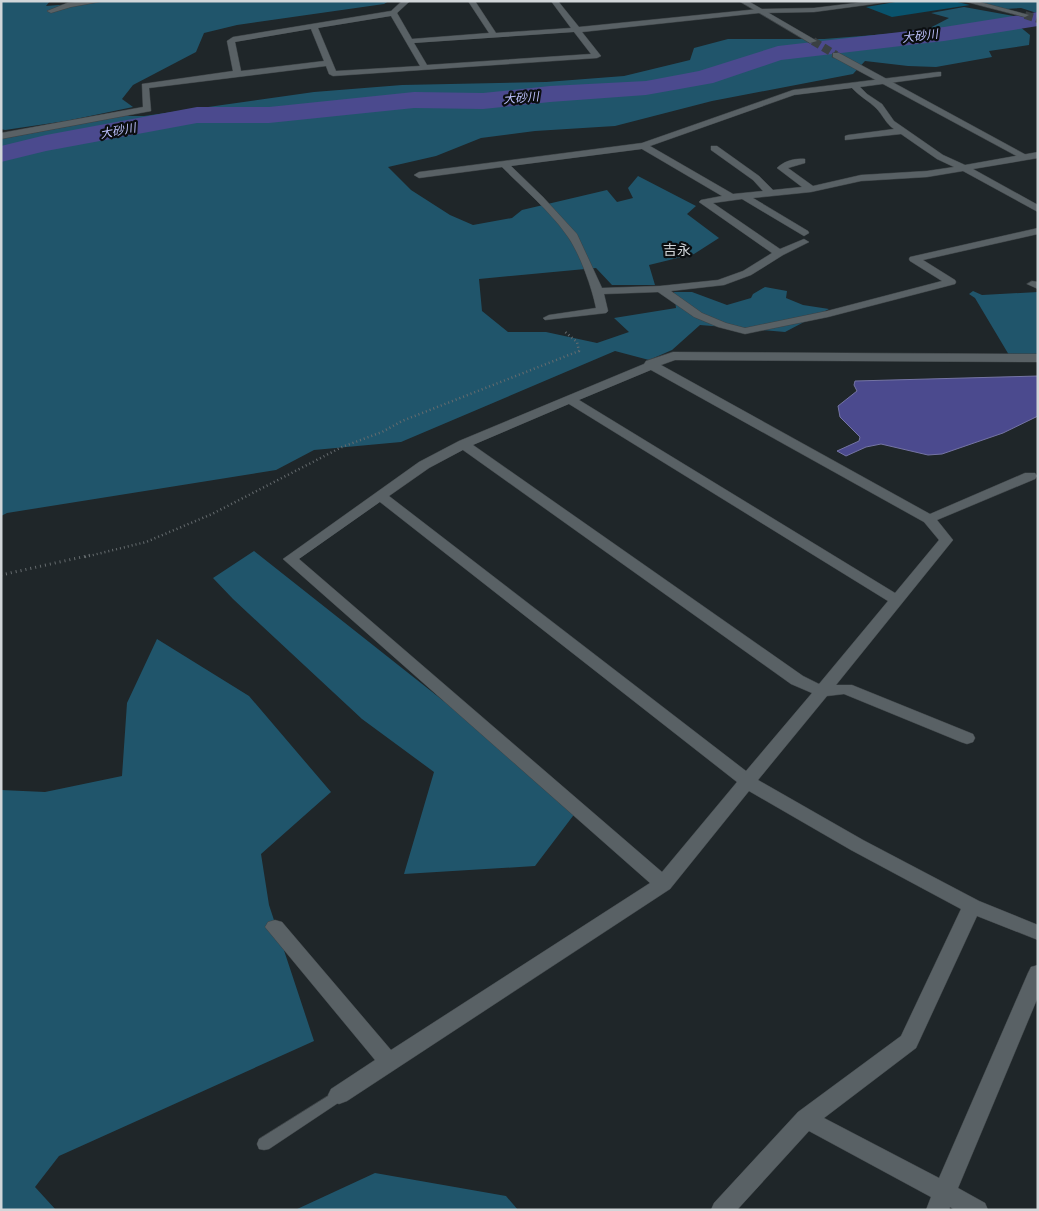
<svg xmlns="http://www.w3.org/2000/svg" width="1039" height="1211" font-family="'Alegreya Sans','Noto Sans JP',sans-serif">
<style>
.green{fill:#09536d}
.forest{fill:#20556b}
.water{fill:#4b4a8e;stroke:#7474a4}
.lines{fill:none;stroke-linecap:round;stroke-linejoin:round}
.river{fill:#4b4a8e;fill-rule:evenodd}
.street-tunnel{stroke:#3a4043;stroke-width:8;stroke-dasharray:8 4;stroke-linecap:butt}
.secondary-tunnel{stroke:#3a4043;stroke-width:8;stroke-dasharray:8 4;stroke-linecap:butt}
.lane-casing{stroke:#3d4346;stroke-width:1}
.street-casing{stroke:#3d4346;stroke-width:1}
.secondary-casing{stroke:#3d4346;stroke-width:1}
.path-far1{stroke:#666c6f;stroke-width:2.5;stroke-dasharray:1 3;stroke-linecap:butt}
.path{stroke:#666c6f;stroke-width:3;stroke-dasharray:1 4;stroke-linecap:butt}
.lane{fill:#596165;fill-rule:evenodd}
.street{fill:#596165;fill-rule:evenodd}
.secondary{fill:#596165;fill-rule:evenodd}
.labels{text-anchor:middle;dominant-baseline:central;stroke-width:4.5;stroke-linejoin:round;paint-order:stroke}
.far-water-label{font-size:12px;font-style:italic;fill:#bdc1fd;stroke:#0b0e10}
.far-quarter-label{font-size:14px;fill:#d2d6d9;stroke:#0b0e10}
</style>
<rect width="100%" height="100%" fill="#1f2629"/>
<polygon class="green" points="901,1 953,1 970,5 892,17 866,7"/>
<g class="forest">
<polygon points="1,1 50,1 46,6 110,1 389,1 384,4 237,25 204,33 196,52 133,85 122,99 133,107 66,121 5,130 1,129"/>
<polygon points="970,1 1038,1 1038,16 1028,18 1019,26 1030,35 1029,45 989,51 992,57 936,67 908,66 865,61 853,74 712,101 615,126 535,131 481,138 436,156 388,167 411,190 450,215 473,225 512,218 522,210 607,190 617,202 633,198 628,188 638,176 696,206 687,214 719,238 694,254 649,265 655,285 612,285 596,268 479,279 482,311 508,332 546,332 597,343 629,332 614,318 676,308 674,292 692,292 727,305 751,298 753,294 765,287 787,291 786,298 803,305 829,309 785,332 700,325 672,350 649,360 615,351 401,442 314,450 276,470 7,513 1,516 1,139 124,116 144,116 314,92 402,85 546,82 624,76 690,60 694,48 728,39 824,39 899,33 928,29 949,18 931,13 964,7 1019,17 1037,13 1021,8 1005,9"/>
<polygon points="973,291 982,295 1038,292 1038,354 1009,355 975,298 969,294"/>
<polygon points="254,551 579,808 535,866 404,874 434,772 362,719 233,599 213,578"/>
<polygon points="157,639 249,696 331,792 261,854 269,905 314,1041 59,1156 35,1187 56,1210 1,1210 1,790 45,792 122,776 127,703"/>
<polygon points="375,1173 506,1196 518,1210 295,1210"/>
</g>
<polygon class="water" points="1038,376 1038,416 1003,433 942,454 928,455 881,444 866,447 846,456 837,451 859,441 860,437 840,417 838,406 857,391 854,385 855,381"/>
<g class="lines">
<polygon class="river" points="1038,12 1038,26 944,41 781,60 713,83 646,95 550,102 483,109 414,108 269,123 197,123 46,151 1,162 1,146 46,135 197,107 269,107 414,92 483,93 550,86 646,81 699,71 778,46 944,27"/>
<polyline class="street-tunnel" points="1025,15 1038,19"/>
<polyline class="secondary-tunnel" points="813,41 836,55"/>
<g class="lane-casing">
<polygon id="lane" points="339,1089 344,1091 346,1095 344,1099 269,1149 264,1150 259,1149 257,1144 259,1139"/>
</g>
<g class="street-casing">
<g id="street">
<polygon points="82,1 104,1 71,7 51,13 47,11 67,3"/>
<path d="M402 1H410L397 13 412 39 489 33 468 1H475L496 33 571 28 551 1H558L579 27 759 9 814 8 872 1H896L814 12 759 13 582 32 601 56 597 58 333 76 329 74 326 66 149 88 151 111 1 139V133L143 107 142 84 233 71 227 41 233 37 391 11ZM391 16 420 66 336 71 318 28ZM311 29 324 61 241 71 235 42ZM574 32 591 54 427 65 414 43Z"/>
<polygon points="963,1 976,1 1029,15 1025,17"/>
<path d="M938 72H941V76L860 87 867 94 882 104 894 121 943 155 965 165 1038 152V158L973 169 1038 205V212L963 171 927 177 861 181 811 192 753 198 808 231 809 233 804 236 742 199 713 203 780 249 804 239 809 242 783 255 751 275 724 285 671 291 702 313 726 323 745 328 827 311 942 281 910 261 909 259 910 257 1038 228V234L923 260 955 280 956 282 955 284 828 317 745 334 718 327 694 317 658 292 604 294 608 311 606 313 545 320 543 318 549 315 596 308C592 288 580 254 568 237 553 214 522 187 502 167L419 178 414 175 419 172 642 143 793 90ZM852 88C859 96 869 101 876 108 883 115 886 124 894 129L848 135 845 136V140L901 134 937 159 954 167 927 171 861 175 813 186 788 168 805 163V159C795 158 784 161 777 168L802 187 773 190 759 176 717 146H711V150L753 180 763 191 733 194 650 146 794 95ZM642 149 722 196 701 200 699 202 772 253 743 271 718 280 660 286 602 288 577 234 543 197 511 166Z"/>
<polygon points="1032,281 1038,282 1038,289 1027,284"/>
<path d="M673 352 1038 354V362L675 360 661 365 930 514 1025 473H1035L1037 476 1035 479 937 520 953 540 836 685H852L973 734 975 738 973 742 967 744 961 742 844 694 827 696 758 780 863 840 979 901 1038 925V940L977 916 916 1048 824 1118 939 1178 1028 973 1031 967 1038 965V997L958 1188 985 1203 988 1210H955L950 1207 949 1210H926L931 1197 809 1131 737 1210H711L714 1203 798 1112 901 1036 961 909 851 850 749 791 670 889 347 1101 339 1104 331 1101 328 1095 331 1089 375 1060 265 927 268 922 275 920 282 922 391 1050 650 883 283 559 419 462 459 441 644 364 646 361ZM651 370 924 522 939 540 895 593 579 400ZM569 404 888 601 819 684 803 676 473 445ZM463 450 791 684 812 693 746 771 389 496 429 468ZM380 502 737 782 662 872 299 559Z"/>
</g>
</g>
<g class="secondary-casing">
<g id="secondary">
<polygon points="739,1 748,1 817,41 810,43"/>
<polygon points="833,53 839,53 1030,157 1028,159 1022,159 833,57"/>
</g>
</g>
<polyline class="path-far1" points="85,557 146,542 212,514 342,447 382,432 402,421 579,351 577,342 564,331"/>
<polyline class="path" points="1,575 91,555"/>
<use href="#lane" class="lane"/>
<use href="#street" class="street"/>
<use href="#secondary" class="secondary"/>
</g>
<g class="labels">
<g class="far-water-label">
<text transform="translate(920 36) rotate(-7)">大砂川</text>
<text transform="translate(521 98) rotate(-5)">大砂川</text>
<text transform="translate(118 131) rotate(-11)">大砂川</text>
</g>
<g class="far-quarter-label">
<text x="677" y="251">吉永</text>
</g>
</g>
<rect width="1039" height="1211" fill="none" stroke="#d2d6d9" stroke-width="5"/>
</svg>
